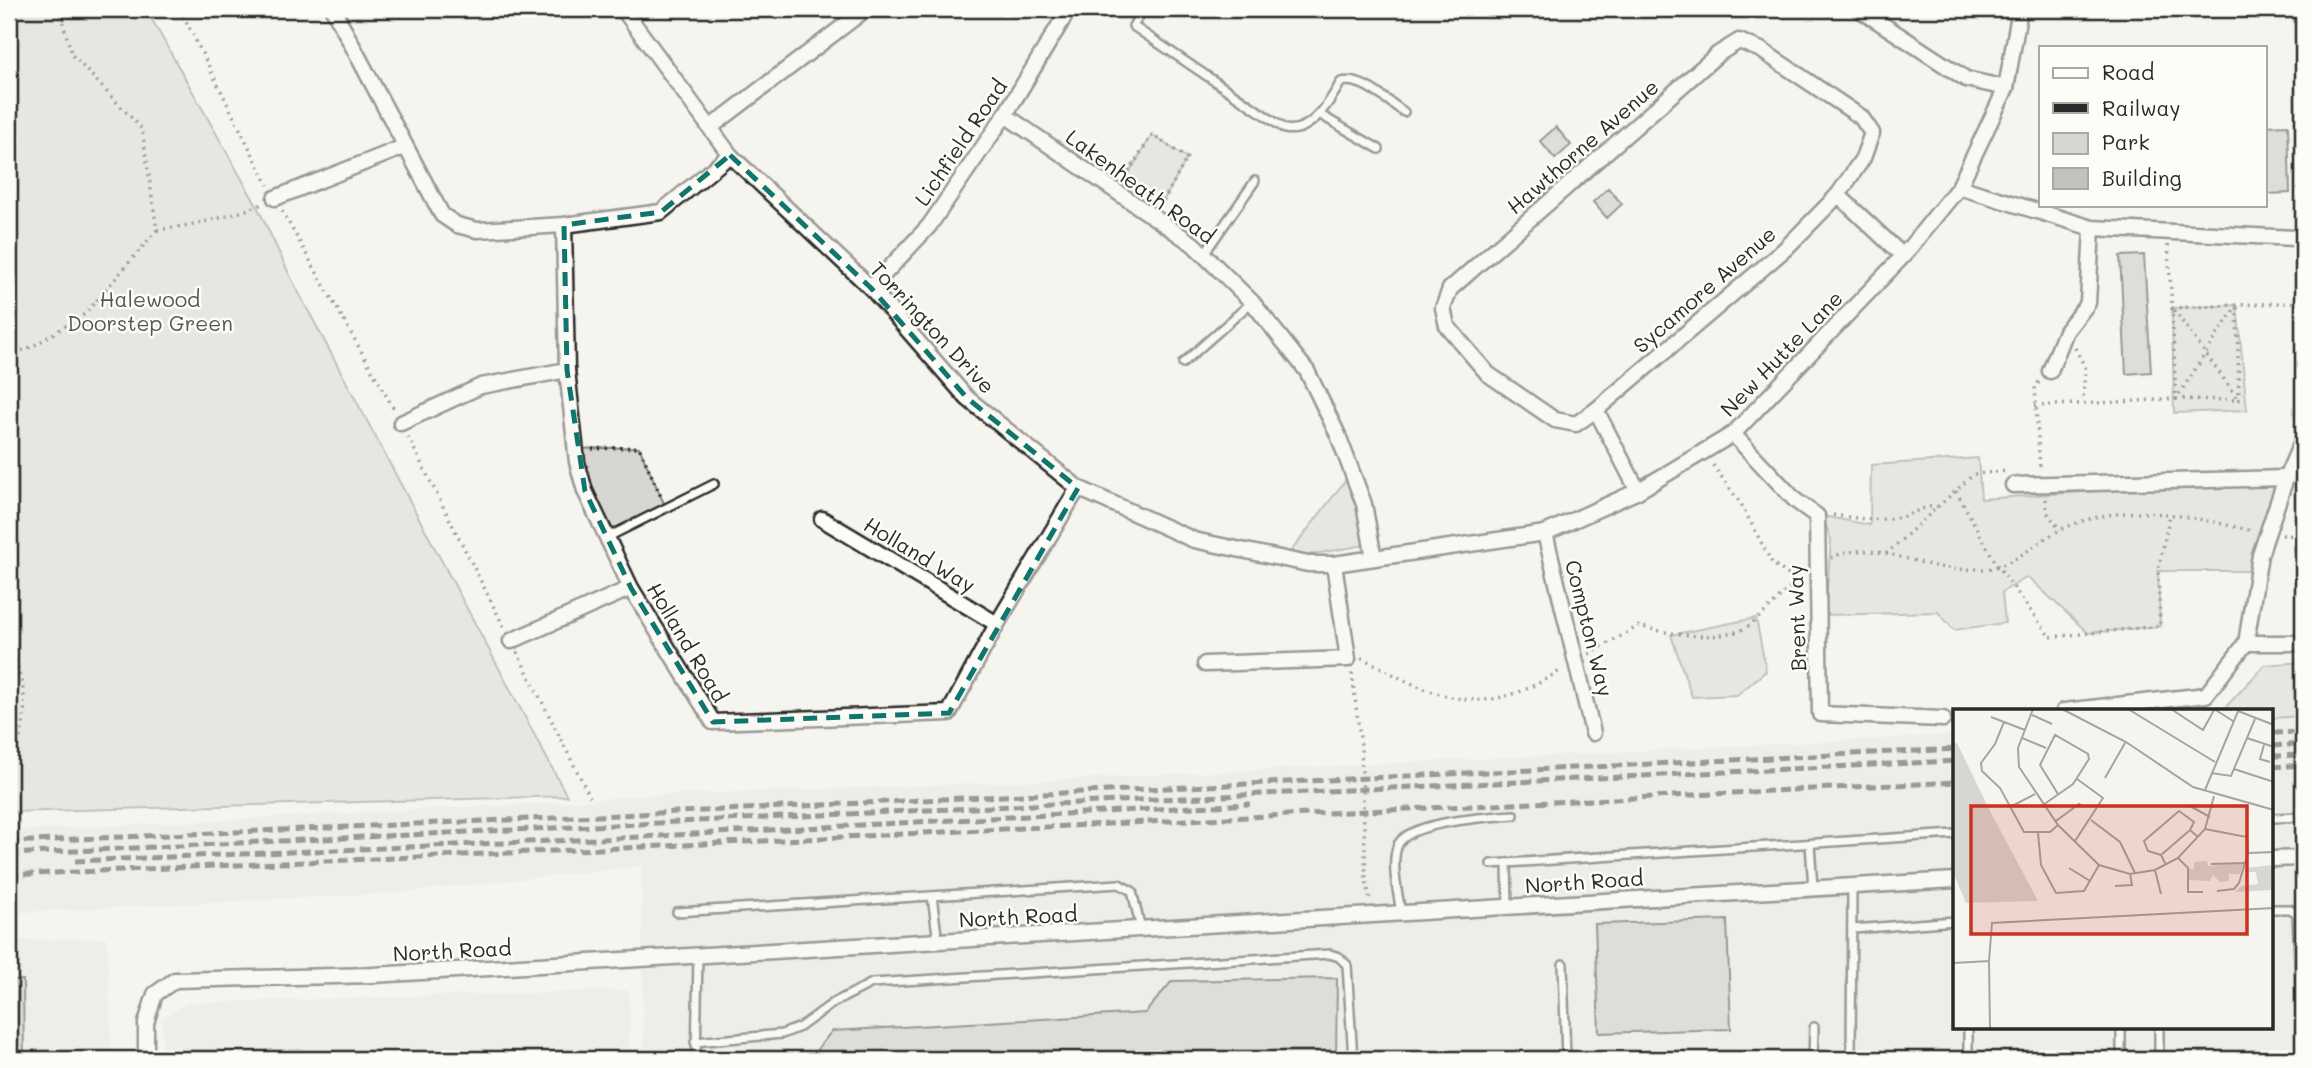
<svg xmlns="http://www.w3.org/2000/svg" width="2312" height="1068" font-family="Mali,sans-serif">
<style>
.built{fill:#e6e5e0}
.green{fill:#d7d6d2;stroke:#81807e;stroke-width:2}
.building{fill:#c2c1be;stroke:#2b2b2b;stroke-width:2}
.lines{fill:none;stroke-linecap:round;stroke-linejoin:round}
.service-casing{stroke:#2b2b2b;stroke-width:12}
.minor-casing{stroke:#2b2b2b;stroke-width:19}
.path{stroke:#2b2b2b;stroke-width:3.5;stroke-dasharray:2 5;stroke-linecap:butt}
.service{stroke:#fdfcf7;stroke-width:7}
.minor{stroke:#fdfcf7;stroke-width:14}
.rail{stroke:#2b2b2b;stroke-width:5;stroke-dasharray:10 5;stroke-linecap:butt}
.marked{fill:none;stroke:#0f766e;stroke-width:5;stroke-dasharray:14 9;stroke-linejoin:round}
.labels{text-anchor:middle;dominant-baseline:central;stroke-width:5;stroke-linejoin:round;paint-order:stroke}
.street-label{font-size:21px;fill:#2b2b2b;stroke:#fdfcf7}
.park-label{font-size:21px;fill:#565655;stroke:#fdfcf7}
.inset-road{fill:none;stroke:#a4a4a1;stroke-width:2}
.view{fill:#c8321e;fill-opacity:0.15;stroke:#c8321e;stroke-width:3.5}
.inset-edge{fill:none;stroke:#2b2b2b;stroke-width:3.5}
</style>
<rect width="100%" height="100%" fill="#f5f4ef"/>
<filter id="ink" filterUnits="userSpaceOnUse"><feTurbulence type="fractalNoise" baseFrequency=".0143" numOctaves="2"/><feDisplacementMap in="SourceGraphic" scale="14" xChannelSelector="R" yChannelSelector="G"/><feConvolveMatrix kernelMatrix="1 2 1 2 8 2 1 2 1" color-interpolation-filters="sRGB"/></filter>
<g filter="url(#ink)">
<g class="built">
<polygon points="2303,716 2303,1059 644,1059 641,866 397,893 9,913 9,831 563,802 651,795 992,783 1955,735 1955,1028 2272,1028 2272,718"/>
<polygon points="107,938 112,1059 9,1059 9,941"/>
<polygon points="629,990 630,1059 162,1059 162,1019 187,1003"/>
</g>
<g class="green">
<polygon points="9,9 146,9 257,206 293,282 567,796 9,812"/>
<polygon points="1152,135 1187,158 1154,218 1117,192"/>
<polygon points="2237,305 2247,410 2174,413 2172,308"/>
<polygon points="639,447 666,508 607,537 576,449"/>
<polygon points="1978,458 1981,499 2286,478 2258,571 2158,571 2160,626 2088,633 2028,577 2002,592 2005,623 1954,630 1938,612 1825,615 1831,540 1823,516 1870,525 1871,465"/>
<polygon points="1352,472 1371,544 1285,559"/>
<polygon points="2301,514 2303,551 2293,551"/>
<polygon points="1756,618 1766,671 1737,695 1692,697 1671,635"/>
<polygon points="2303,662 2303,716 2272,718 2272,711 2222,711 2265,665"/>
</g>
<g class="building">
<polygon points="2288,125 2290,193 2267,194 2265,126"/>
<polygon points="1556,127 1571,145 1555,159 1540,141"/>
<polygon points="1608,188 1622,204 1607,218 1593,202"/>
<polygon points="2144,255 2151,372 2126,374 2120,256"/>
<polygon points="1727,920 1731,1029 1599,1033 1595,924"/>
<polygon points="1337,978 1336,1059 809,1059 832,1031 1145,1013 1172,981"/>
<polygon points="9,980 23,980 24,1059 9,1059"/>
</g>
<g class="lines">
<g class="service-casing">
<g id="service">
<path d="M1143 9 1133 26 1285 129C1311 134 1329 103 1341 82 1363 77 1386 100 1404 112"/>
<polyline points="1319,114 1379,149"/>
<polyline points="1204,254 1255,181"/>
<polyline points="1183,363 1252,302"/>
<polyline points="608,537 714,484"/>
<polyline points="2272,818 2303,817"/>
<polyline points="1810,844 1813,888"/>
<polyline points="1507,863 1508,906"/>
<polyline points="1491,864 1955,834"/>
<polyline points="932,896 938,942"/>
<polyline points="677,912 1119,884 1132,891 1141,929"/>
<path d="M1401 913C1398 893 1391 866 1397 847 1405 821 1490 817 1514 815"/>
<polyline points="1853,929 1955,921"/>
<polyline points="1563,964 1566,1059"/>
<polyline points="2121,1028 2121,1059"/>
<polyline points="2159,1028 2159,1059"/>
<polyline points="695,1042 782,1034 800,1027 833,1003 872,983 1330,954 1339,957 1347,965 1353,1059"/>
<polyline points="2202,1057 2202,1059"/>
<polyline points="696,1059 698,956"/>
<polyline points="1813,1059 1814,1027"/>
<polyline points="1851,1059 1852,887"/>
<polyline points="1968,1059 1968,1028"/>
<polyline points="2271,1059 2303,1056 2297,913 2290,909 2274,909"/>
</g>
</g>
<g class="minor-casing">
<g id="minor">
<polyline points="333,9 442,215 457,225 477,230 564,225 661,212 730,155"/>
<polyline points="623,9 730,155 871,288 967,398 1078,488 1194,540 1308,564 1334,564 1545,533 1638,491 1733,434 1903,256 1959,187 2006,88 2020,9"/>
<polyline points="1859,9 1966,79 2006,88"/>
<polyline points="1005,115 1193,244 1252,302 1307,371 1338,435 1364,504 1374,558"/>
<polyline points="711,127 866,9"/>
<polyline points="1959,187 2092,228 2295,238 2303,244"/>
<polyline points="275,198 404,147"/>
<polyline points="564,225 567,370 577,462 585,491 631,588 713,722 949,713 997,624 1078,488"/>
<polyline points="871,288 929,226 1005,115 1069,9"/>
<polyline points="2050,371 2066,331 2088,303 2092,228"/>
<polyline points="1596,410 1576,424 1555,420 1488,374 1447,326 1443,308 1450,289 1718,54 1739,41 1761,50 1861,117 1872,133 1863,158 1838,195"/>
<polyline points="401,423 481,386 567,370"/>
<polyline points="1733,434 1796,501 1817,516 1820,714 1943,719"/>
<polyline points="2013,485 2286,478"/>
<polyline points="1638,491 1596,410 1785,249 1838,195 1903,256"/>
<polyline points="822,519 997,624"/>
<polyline points="1545,533 1593,733"/>
<polyline points="511,641 631,588"/>
<polyline points="2246,643 2303,643"/>
<polyline points="1205,664 1348,659 1334,564"/>
<polyline points="2064,711 2206,695 2246,643 2260,555 2286,478 2303,439"/>
<polyline points="2272,859 2303,858"/>
<polyline points="146,1059 146,1023 155,994 175,980 373,975 1955,880"/>
</g>
</g>
<g class="path">
<polyline points="180,9 268,185"/>
<polyline points="63,19 89,9"/>
<polyline points="1125,178 1152,135 1187,158 1161,205"/>
<polyline points="282,211 395,411"/>
<path d="M157 230C194 225 227 218 262 204"/>
<polyline points="2168,245 2172,308 2303,302"/>
<polyline points="2172,308 2176,399 2239,400 2237,307"/>
<polyline points="2174,310 2239,400"/>
<polyline points="2075,348 2085,367 2083,401"/>
<polyline points="9,356 35,345 85,314 157,230 142,129 72,55 59,9"/>
<polyline points="2039,382 2035,386 2040,471"/>
<polyline points="2035,406 2176,399 2237,305"/>
<polyline points="408,437 504,627"/>
<polyline points="592,449 639,447 662,499"/>
<polyline points="1713,465 1741,504 1772,563 1797,581"/>
<polyline points="1956,491 1997,565 2050,637 2160,626 2158,571 2170,514"/>
<polyline points="2046,499 2047,512 2060,530"/>
<path d="M1833 515C1854 518 1873 521 1895 518 1908 517 1925 504 1937 507"/>
<polyline points="2282,535 2303,536"/>
<polyline points="1886,554 1974,474 2007,471"/>
<path d="M1831 558C1869 539 1908 563 1946 568 1958 570 1972 569 1984 569 2011 568 2036 542 2060 530 2125 499 2187 516 2253 531"/>
<path d="M9 648C28 683 31 727 9 762"/>
<polyline points="517,652 590,797"/>
<path d="M1589 654 1639 626C1668 634 1724 644 1750 625 1768 611 1784 592 1801 577"/>
<path d="M1361 658C1376 664 1390 673 1404 680 1466 709 1503 707 1561 670"/>
<polyline points="1352,673 1361,746 1366,880 1370,899"/>
</g>
<use href="#service" class="service"/>
<use href="#minor" class="minor"/>
<g class="rail">
<polyline points="2272,733 2303,732"/>
<polyline points="2272,746 2303,744"/>
<polyline points="2272,756 2303,755"/>
<polyline points="2272,767 2303,765"/>
<polyline points="9,842 620,815 1955,749"/>
<polyline points="9,854 1955,761"/>
<polyline points="75,861 621,838 1250,804"/>
<polyline points="9,875 621,848 1955,782"/>
</g>
</g>
</g>
<path d="M0 0H2312V1068H0ZM730 155 871 288 967 398 1078 488 949 713 713 722 631 588 585 491 567 370 564 225 661 212Z" fill="#f5f4ef" fill-opacity=".55" fill-rule="evenodd"/>
<path class="marked" d="M730 155 871 288 967 398 1078 488 949 713 713 722 631 588 585 491 567 370 564 225 661 212Z"/>
<g class="labels">
<g class="street-label">
<text transform="translate(960 142) rotate(-56)">Lichfield Road</text>
<text transform="translate(1582 146) rotate(-41)">Hawthorne Avenue</text>
<text transform="translate(1141 186) rotate(36)">Lakenheath Road</text>
<text transform="translate(1704 289) rotate(-41)">Sycamore Avenue</text>
<text transform="translate(933 327) rotate(47)">Torrington Drive</text>
<text transform="translate(1781 353) rotate(-46)">New Hutte Lane</text>
<text transform="translate(920 554) rotate(31)">Holland Way</text>
<text transform="translate(1796 618) rotate(-92)">Brent Way</text>
<text transform="translate(1590 628) rotate(76)">Compton Way</text>
<text transform="translate(688 642) rotate(59)">Holland Road</text>
<text transform="translate(1584 881) rotate(-4)">North Road</text>
<text transform="translate(1018 916) rotate(-3)">North Road</text>
<text transform="translate(452 950) rotate(-3)">North Road</text>
</g>
<g class="park-label">
<text x="150" y="298">Halewood<tspan x="150" dy="24">Doorstep Green</tspan></text>
</g>
</g>
<g transform="translate(1953 709)">
<rect width="320" height="320" fill="#f5f4ef"/>
<path d="M4 34 37 102 85 192 13 194 0 163V35ZM254 152 255 157 291 154 287 165H276V172L267 173 260 166 257 172 236 171 235 159 241 160V153ZM320 156V181L282 183 288 177 305 175 303 163H292L293 159Z" fill="#d7d6d2"/>
<path class="inset-road" d="M80 0 65 39 66 58 105 116 146 156 177 165 202 161 225 149 252 120 261 87M109 0 173 33 240 78 321 101M175 0 262 53M218 0 250 21 261 1M261 0 280 12M285 2 321 16M79 6 99 15M38 8 72 21M51 13 42 35 28 54 29 62 47 79 71 123H97L105 116M69 29 93 39M294 29 321 38M311 36 307 50 317 53M281 60 321 73M258 64 278 67 302 10M152 69 172 34M252 81 286 0M90 96 120 75 136 50 135 45 102 26 87 56 105 85M237 97 257 108M57 98 82 85M138 111 167 133 182 164M103 112 126 95 130 97M252 120 294 128 295 144 286 174 281 180 264 182M85 124 88 156 103 184 131 182 146 156M122 132 150 89 124 70M295 144 321 143M208 146 195 142 191 132 226 102 241 113 237 121M225 149 235 159V183H250M258 155 291 154M213 156 208 146 237 121 245 128M116 159 137 172M202 161 208 185M162 177 179 176 177 165M36 252 39 214 321 199M0 254 36 252 37 320"/>
<path class="view" d="M18 97H294V225H18Z"/>
<rect width="320" height="320" class="inset-edge"/>
</g>
<rect width="2312" height="1068" fill="none" stroke="#fdfcf7" stroke-width="35"/>
<rect x="18" y="18" width="2277" height="1033" fill="none" stroke="#2b2b2b" stroke-width="2.5" filter="url(#ink)"/>
<rect x="2039" y="46" width="228" height="161" fill="#fdfcf7" stroke="#a9a8a5" stroke-width="2"/>
<rect x="2053" y="68" width="35" height="10" fill="#fdfcf7" stroke="#a9a8a5" stroke-width="2"/>
<text x="2102" y="80" font-size="21" fill="#2b2b2b">Road</text>
<rect x="2053" y="103" width="35" height="10" fill="#2b2b2b" stroke="#a9a8a5" stroke-width="2"/>
<text x="2102" y="116" font-size="21" fill="#2b2b2b">Railway</text>
<rect x="2053" y="133" width="35" height="21" fill="#d7d6d2" stroke="#a9a8a5" stroke-width="2"/>
<text x="2102" y="150" font-size="21" fill="#2b2b2b">Park</text>
<rect x="2053" y="168" width="35" height="21" fill="#c2c1be" stroke="#a9a8a5" stroke-width="2"/>
<text x="2102" y="186" font-size="21" fill="#2b2b2b">Building</text>
</svg>
